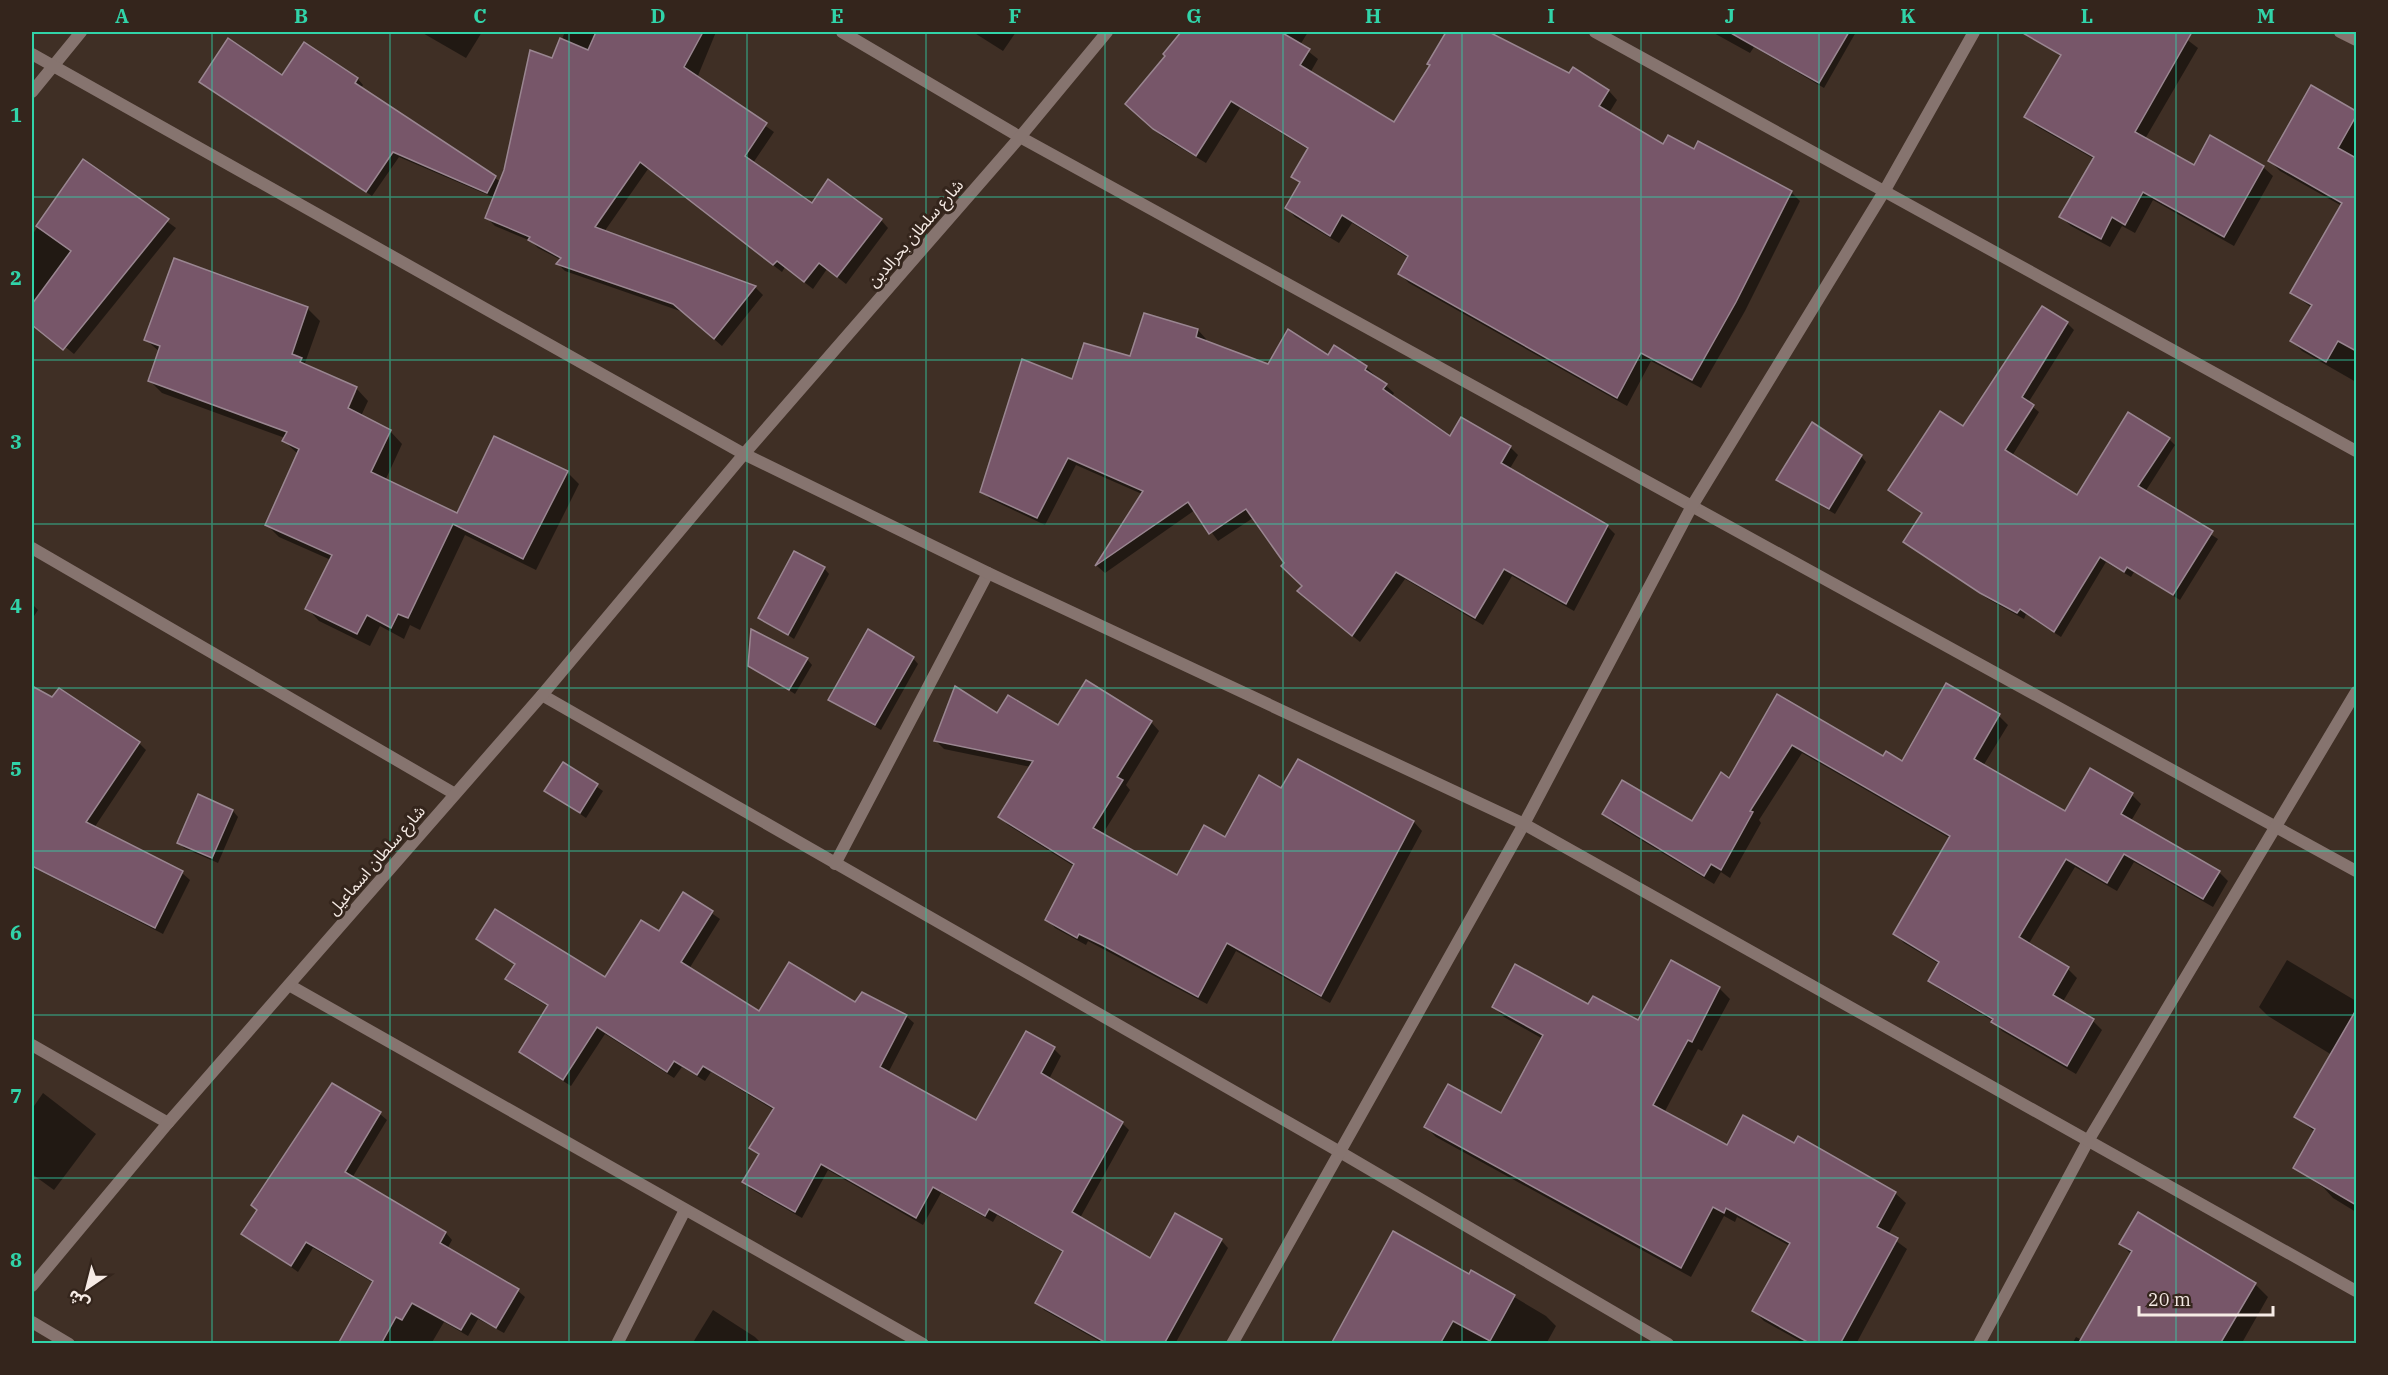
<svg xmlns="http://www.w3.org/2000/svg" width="2388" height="1375" font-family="'IBM Plex Serif','Noto Sans Arabic',serif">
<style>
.shadow{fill:#0007;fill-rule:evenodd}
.building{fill:#775669;stroke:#9a8691;stroke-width:1.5}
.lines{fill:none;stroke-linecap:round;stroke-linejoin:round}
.minor{stroke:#86746f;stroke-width:12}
.tertiary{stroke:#86746f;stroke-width:12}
.grid{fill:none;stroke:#31d4a9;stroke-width:1.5;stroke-opacity:0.55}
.labels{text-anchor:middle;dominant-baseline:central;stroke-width:6;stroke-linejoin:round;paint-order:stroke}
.street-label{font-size:16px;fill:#f6ebe5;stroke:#34251c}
.neatline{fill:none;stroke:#31d4a9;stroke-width:2}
.grid-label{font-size:20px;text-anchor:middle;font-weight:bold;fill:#31d4a9}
</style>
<rect width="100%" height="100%" fill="#3f2f25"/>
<g class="shadow">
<polygon points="421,32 482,32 466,58"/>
<polygon points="565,32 716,32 697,78 774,132 753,163 812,205 881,220 888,228 846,284 827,269 813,289 785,267 782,272 648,169 604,232 756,288 763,295 722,346 683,312 565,271 558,264 561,260 538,248 531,241 495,226 487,218 495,198 399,157 372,196 201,82 282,77 304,44 358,79 363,85 360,89 501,182"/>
<polygon points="973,32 1016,32 1003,51"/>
<polygon points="1196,32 1308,32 1300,45 1318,59 1310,73 1394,124 1451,32 1476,32 1522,60 1570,75 1574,69 1609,91 1617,100 1609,113 1664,146 1694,151 1791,192 1800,201 1745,311 1701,388 1651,361 1627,406 1409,283 1400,274 1408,258 1352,223 1339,243 1295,217 1287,208 1301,184 1293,176 1309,150 1240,108 1206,163 1164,138 1135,113 1187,48"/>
<polygon points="1712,32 1856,32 1824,88 1754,47 1750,53"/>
<polygon points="2061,32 2177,32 2198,48 2145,139 2194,167 2263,167 2273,176 2234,246 2153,200 2135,233 2122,226 2110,247 2071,226 2061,217 2094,159 2036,126 2026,117 2061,57 2052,48"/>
<polygon points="2312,87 2356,113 2356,382 2302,351 2292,341 2312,308 2292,293 2342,206 2280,171 2270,161"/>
<polygon points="84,161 176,228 74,354 32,320 32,235"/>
<path d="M175 260 308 309 320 321 305 363 310 368 356 388 368 401 361 416 390 431 402 444 385 481 458 515 567 472 579 484 536 570 465 535 420 630 410 625 404 639 380 626 370 646 319 621 307 608 331 560 279 537 267 525 298 454 284 441 285 438 162 393 150 381 160 352 145 339ZM353 392H356L346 415 343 414Z"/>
<polygon points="2067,323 2074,330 2028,403 2039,412 2012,456 2077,498 2169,439 2175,445 2145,492 2218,539 2180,600 2134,572 2131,577 2106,562 2061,637 2026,614 2024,619 1988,599 1912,548 1905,542 1923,514 1890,490 1964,428"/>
<polygon points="1198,330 1206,339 1205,342 1268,366 1329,357 1335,347 1366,367 1394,393 1392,397 1451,438 1510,447 1518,455 1509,470 1607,526 1615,534 1574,611 1512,576 1483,625 1405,579 1360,642 1307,599 1304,586 1253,518 1218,541 1195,510 1105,573 1097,566 1142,494 1076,465 1045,525 990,499 982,491 1073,381"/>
<polygon points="1861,456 1866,462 1835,514 1778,480"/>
<polygon points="824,568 829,574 794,639 760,617"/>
<polygon points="32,604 38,610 32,619"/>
<polygon points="913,658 918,664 881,730 830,700"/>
<polygon points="807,659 812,665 795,694 750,665"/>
<polygon points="32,688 139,743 146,750 94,828 182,873 190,880 163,934 32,867"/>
<polygon points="1778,696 1884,758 1902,763 1999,716 2008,725 1983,766 2066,813 2091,770 2132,795 2141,804 2131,821 2219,872 2228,881 2213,907 2134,862 2117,891 2075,867 2028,945 2068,969 2077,978 2062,1003 2093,1021 2102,1030 2076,1074 2002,1031 1993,1021 1939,989 1930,980 1939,964 1904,943 1895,934 1951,839 1802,753 1759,820 1761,823 1730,878 1721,872 1714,884 1613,823 1604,814 1693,823 1730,780"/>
<polygon points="997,715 1058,728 1151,722 1159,731 1126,785 1130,790 1102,835 1178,877 1282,790 1299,761 1414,822 1422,831 1330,1003 1236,951 1207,1004 1088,941 1086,945 1055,928 1047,919 1075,867 1008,825 1000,817 1031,767 944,749 936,741"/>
<polygon points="563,764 603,791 586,818 546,790"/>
<polygon points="199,796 233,811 238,817 218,863 184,848 179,843"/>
<polygon points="684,894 720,919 689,969 760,1013 855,1004 862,994 906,1016 914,1023 888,1073 976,1122 1054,1049 1061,1056 1049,1079 1122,1123 1129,1130 1080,1218 1150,1260 1221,1240 1228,1248 1175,1344 1104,1344 1044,1310 1037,1302 1064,1253 997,1215 993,1222 941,1193 923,1225 828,1170 802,1218 751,1189 744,1181 759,1156 751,1148 774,1110 711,1072 705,1081 682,1067 674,1078 605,1034 571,1086 528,1059 521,1052 549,1007 514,986 507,979 515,965 478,939 606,979 659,933"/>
<polygon points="2287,960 2356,1001 2356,1212 2333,1198 2324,1188 2295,1168 2315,1132 2296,1117 2332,1055 2268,1016 2259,1007"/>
<polygon points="1671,962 1720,989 1730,999 1702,1051 1698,1049 1664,1113 1727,1147 1795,1145 1798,1139 1895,1193 1906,1203 1888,1235 1907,1249 1856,1344 1805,1344 1764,1321 1754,1311 1790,1246 1737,1217 1735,1222 1724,1216 1691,1277 1436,1137 1426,1127 1501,1115 1543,1039 1504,1017 1494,1007 1589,1006 1639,1022"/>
<polygon points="43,1093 96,1134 54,1190 32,1174 32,1109"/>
<polygon points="380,1114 387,1120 352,1178 446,1233 452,1240 447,1249 518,1291 525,1297 504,1333 478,1319 468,1336 444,1322 431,1344 340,1344 374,1283 313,1248 298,1272 243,1233"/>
<polygon points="1394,1233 1470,1276 1472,1272 1546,1316 1556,1326 1546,1344 1330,1344"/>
<polygon points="2121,1244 2255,1284 2268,1297 2243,1341 2248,1344 2072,1344 2076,1337 2082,1340 2132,1255"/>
<polygon points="713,1310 755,1337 762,1344 692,1344"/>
</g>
<g class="building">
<polygon points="596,32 703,32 684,67 767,123 745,156 812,203 828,179 882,219 837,277 819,263 804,282 777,261 773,265 640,162 595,227 756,286 714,339 673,304 556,264 561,258 528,240 530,237 485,218 504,170 530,50 552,58 560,38 588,50"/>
<polygon points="1181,32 1281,32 1310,49 1300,65 1394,122 1430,65 1427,64 1446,32 1489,32 1569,73 1573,67 1609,90 1599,106 1663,144 1668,135 1694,149 1698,141 1792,191 1736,302 1692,380 1641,353 1617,398 1398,274 1408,256 1342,215 1330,236 1285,208 1300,182 1291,177 1308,148 1231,101 1196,156 1153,129 1125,104 1165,56 1163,54"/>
<polygon points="1729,32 1849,32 1819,83"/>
<polygon points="2021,32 2192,32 2135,132 2194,165 2210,135 2264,166 2224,237 2143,192 2125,225 2112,217 2101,239 2059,217 2094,157 2024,117 2061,55"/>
<polygon points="228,38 282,75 304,42 358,78 355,83 496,176 487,193 393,152 366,192 199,82"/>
<polygon points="2311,85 2356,111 2356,116 2338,148 2356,158 2356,351 2338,341 2326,362 2290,341 2312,305 2290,293 2342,203 2268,161"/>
<polygon points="83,159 169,219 63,350 32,325 32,304 71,251 36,226"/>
<polygon points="174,258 308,307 292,354 302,358 300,362 357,387 348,408 391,430 371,472 457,513 494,436 568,471 523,559 453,524 408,618 398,614 391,628 367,615 357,634 305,609 332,555 265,525 299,449 282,441 287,432 148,381 160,346 144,340"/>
<polygon points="2042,306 2068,322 2022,397 2034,405 2005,450 2077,495 2128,412 2170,438 2138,486 2213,531 2173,595 2127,567 2124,572 2100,557 2054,632 2020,609 2017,613 1980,593 1903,542 1922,513 1888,490 1940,411 1963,426"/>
<polygon points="1144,313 1198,329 1196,337 1268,364 1288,329 1328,355 1334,345 1367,366 1365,370 1387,384 1383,389 1450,436 1461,417 1511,446 1501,463 1608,525 1566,604 1504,569 1475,618 1396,572 1352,636 1297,591 1302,586 1281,566 1284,563 1246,509 1209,534 1188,502 1095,566 1143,491 1068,458 1037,518 980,492 1022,359 1072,379 1084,343 1130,356"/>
<polygon points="1812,422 1862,455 1829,509 1776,480"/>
<polygon points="794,551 825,567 788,635 758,618"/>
<polygon points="751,629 808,658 789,690 748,666"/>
<polygon points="868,629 914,657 875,725 828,700"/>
<polygon points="1086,680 1152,721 1117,777 1123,780 1093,828 1177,875 1204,825 1225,837 1259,775 1281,788 1298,759 1414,821 1321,996 1227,943 1198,997 1102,945 1079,934 1077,938 1045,920 1074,864 998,817 1033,761 934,741 955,686 997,713 1008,695 1058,725"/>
<polygon points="1946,683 2000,714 1974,759 2065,811 2090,768 2133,793 2121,814 2220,871 2203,899 2124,854 2107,883 2066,859 2019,937 2069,967 2053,995 2094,1019 2067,1066 1991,1022 1993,1019 1928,981 1939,962 1893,934 1950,836 1792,745 1750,811 1753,812 1721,870 1711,864 1704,876 1602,814 1622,780 1692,821 1721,772 1729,778 1777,694 1883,756 1886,751 1902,761"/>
<polygon points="32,686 52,697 59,688 140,742 86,822 183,871 155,928 32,866"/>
<polygon points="563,762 598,784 580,813 544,791"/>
<polygon points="198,794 233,810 212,858 177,843"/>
<polygon points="683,892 713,911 681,962 759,1011 789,962 855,1002 862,992 907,1015 880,1067 976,1120 1026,1031 1055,1047 1041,1073 1123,1122 1072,1212 1150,1258 1175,1213 1222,1239 1164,1344 1108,1344 1035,1303 1063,1251 989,1209 985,1216 933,1187 916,1218 821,1164 795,1212 742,1182 759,1154 749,1148 774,1108 703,1066 697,1075 674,1061 667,1072 597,1027 563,1080 519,1052 548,1005 505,979 515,964 476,939 495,909 605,977 641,920 659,931"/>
<polygon points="1671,960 1720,987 1692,1042 1688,1040 1653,1105 1727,1145 1743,1115 1794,1143 1798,1136 1896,1192 1877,1227 1898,1238 1840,1344 1811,1344 1752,1311 1790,1243 1726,1208 1724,1213 1713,1207 1681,1268 1424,1127 1448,1084 1501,1113 1543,1035 1492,1007 1515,964 1588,1004 1593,996 1638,1020"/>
<polygon points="2356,1010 2356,1205 2293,1168 2315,1129 2294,1117"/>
<polygon points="332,1083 381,1112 345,1172 446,1232 440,1243 519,1289 496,1328 471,1313 461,1330 412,1303 402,1320 396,1317 381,1344 338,1344 373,1281 306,1242 291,1266 241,1234 257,1210 251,1205"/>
<polygon points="2138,1212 2256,1283 2220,1344 2078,1344 2132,1251 2119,1244"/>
<polygon points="1393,1231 1469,1274 1471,1270 1515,1295 1490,1341 1453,1321 1440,1344 1331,1344"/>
</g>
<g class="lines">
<g class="minor">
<polyline points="842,32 1020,137 2356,871"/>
<polyline points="1595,32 2356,451"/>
<polyline points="2340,32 2356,40"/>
<polyline points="32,92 81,32"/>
<polyline points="32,548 455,794"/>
<polyline points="542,695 1340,1152 1668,1344"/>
<polyline points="835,864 988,573"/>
<polyline points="289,985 923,1344"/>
<polyline points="32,1045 168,1123"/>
<polyline points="32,1322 69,1344"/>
<polyline points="617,1344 685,1210"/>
<polyline points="1232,1344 1524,824 1692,506 1885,190 1974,32"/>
<polyline points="1979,1344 2088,1141 2356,692"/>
</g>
<g class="tertiary">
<polyline points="32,54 744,454 988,573 1524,824 2356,1291"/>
<polyline points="32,1286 168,1123 542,695 744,454 1020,137 1107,32"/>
</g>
</g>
<path class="grid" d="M212 32V1344M390 32V1344M569 32V1344M747 32V1344M926 32V1344M1105 32V1344M1283 32V1344M1462 32V1344M1641 32V1344M1819 32V1344M1998 32V1344M2176 32V1344M32 197H2356M32 360H2356M32 524H2356M32 688H2356M32 851H2356M32 1015H2356M32 1178H2356"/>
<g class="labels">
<g class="street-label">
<text transform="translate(915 233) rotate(-49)">شارع سلطان بحرالدين</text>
<text transform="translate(376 860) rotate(-49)">شارع سلطان اسماعيل</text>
</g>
</g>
<rect width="2388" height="1375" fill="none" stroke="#34251c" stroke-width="66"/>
<g transform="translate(87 1288) rotate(215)" stroke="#34251c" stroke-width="4.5" paint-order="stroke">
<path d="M0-4.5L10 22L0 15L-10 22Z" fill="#f6ebe5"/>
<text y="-9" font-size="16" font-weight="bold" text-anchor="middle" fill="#f6ebe5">ش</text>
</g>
<path d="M2139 1306v9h134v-9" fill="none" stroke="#f6ebe5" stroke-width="3"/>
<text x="2148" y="1306" font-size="18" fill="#f6ebe5" stroke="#34251c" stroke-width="4.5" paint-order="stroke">20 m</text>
<rect x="33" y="33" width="2322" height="1309" class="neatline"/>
<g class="grid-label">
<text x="122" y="23">A</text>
<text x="301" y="23">B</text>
<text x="480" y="23">C</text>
<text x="658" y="23">D</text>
<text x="837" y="23">E</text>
<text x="1015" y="23">F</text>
<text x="1194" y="23">G</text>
<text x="1373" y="23">H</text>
<text x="1551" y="23">I</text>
<text x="1730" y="23">J</text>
<text x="1908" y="23">K</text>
<text x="2087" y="23">L</text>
<text x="2266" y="23">M</text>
<text x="16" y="122">1</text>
<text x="16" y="285">2</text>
<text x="16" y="449">3</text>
<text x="16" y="613">4</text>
<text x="16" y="776">5</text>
<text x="16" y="940">6</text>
<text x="16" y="1103">7</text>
<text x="16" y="1267">8</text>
</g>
</svg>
